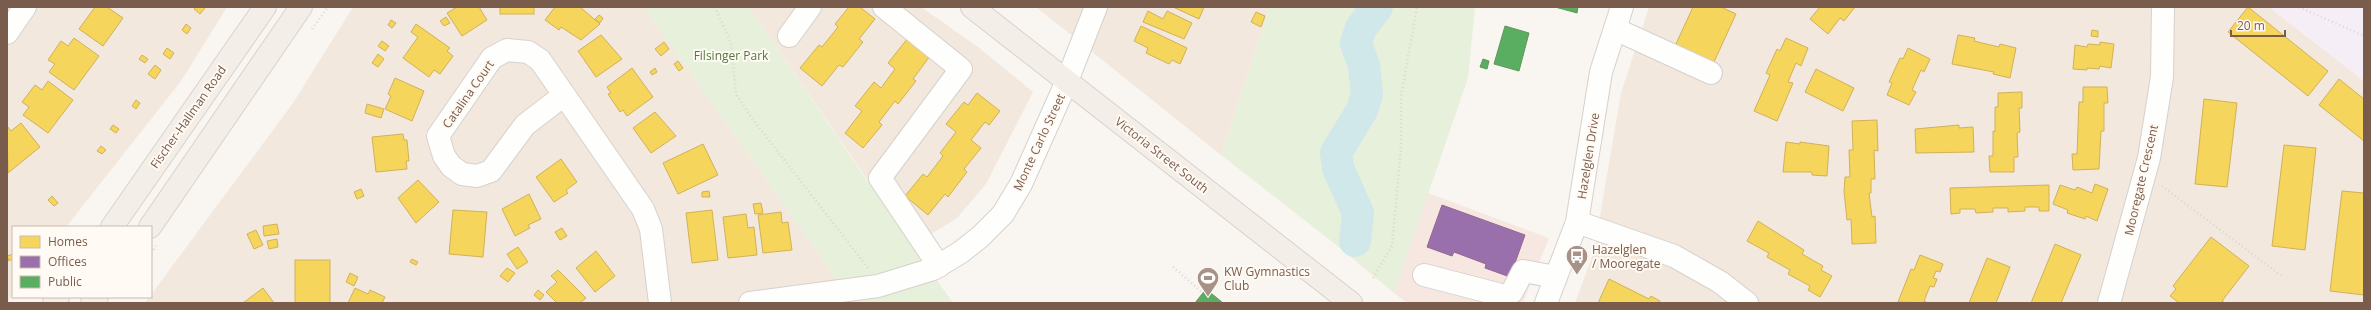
<svg xmlns="http://www.w3.org/2000/svg" width="2371" height="310" font-family="'Open Sans',sans-serif">
<style>
.residential{fill:#f2e8de}
.commercial{fill:#f6e8e1}
.education{fill:#f6eef6}
.green{fill:#e7f0db}
.homes{fill:#f6d55c;stroke:#d1b158}
.offices{fill:#9970ab;stroke:#906a8f}
.public{fill:#5aae61;stroke:#64955b}
.lines{fill:none;stroke-linecap:round;stroke-linejoin:round}
.river{stroke:#d0e8ea;stroke-width:32}
.minor-casing{stroke:#d7d1cb;stroke-width:24}
.major-casing{stroke:#dad1cc;stroke-width:24}
.path{stroke:#dcd5d0;stroke-width:2.5;stroke-dasharray:1 3;stroke-linecap:butt}
.minor{stroke:#fefefd;stroke-width:22}
.major{stroke:#f3eee8;stroke-width:22}
.labels{text-anchor:middle;dominant-baseline:central;stroke-width:4;stroke-linejoin:round;paint-order:stroke}
.park-label{font-size:12px;fill:#537a41;stroke:#fffaf3}
.street-label{font-size:12px;fill:#7a5c4d;stroke:#fffaf3}
.poi-label{font-size:12px;fill:#7a5c4d;stroke:#fffaf3;text-anchor:start}
</style>
<rect width="100%" height="100%" fill="#f9f5f0"/>
<g class="residential">
<polygon points="7,7 227,7 181,81 66,227 13,227 13,295 7,302"/>
<polygon points="353,7 644,7 827,265 850,303 145,303 293,103"/>
<polygon points="749,7 921,7 978,47 1033,92 986,184 956,219 912,245"/>
<polygon points="1036,7 1270,7 1221,155 1060,26"/>
<polygon points="1649,7 2269,7 2364,81 2364,303 1575,303 1594,252 1621,93"/>
</g>
<polygon class="commercial" points="1428,193 1549,238 1523,303 1407,303 1394,293"/>
<polygon class="education" points="2269,7 2364,7 2364,81"/>
<g class="green">
<polygon points="644,7 749,7 857,166 953,303 850,303 827,265"/>
<polygon points="1270,7 1475,7 1468,78 1394,293 1335,244 1221,155"/>
</g>
<g class="homes">
<polygon points="95,7 107,7 123,18 103,46 79,29"/>
<polygon points="196,7 204,7 205,8 200,14 194,9"/>
<polygon points="457,7 479,7 487,20 462,36 447,13"/>
<rect x="500" y="7" width="34" height="7"/>
<polygon points="555,7 580,7 600,24 581,40 561,27 559,30 545,20"/>
<polygon points="849,7 860,7 875,19 859,39 863,42 843,67 839,65 822,86 800,68 819,45 822,47 838,27 835,24"/>
<polygon points="1173,7 1204,7 1199,19"/>
<polygon points="1693,7 1721,7 1736,14 1713,64 1675,46"/>
<polygon points="1820,7 1855,7 1844,21 1840,18 1828,34 1810,19"/>
<polygon points="2248,7 2328,71 2308,96 2228,32"/>
<polygon points="1148,11 1163,19 1167,11 1192,23 1184,39 1143,22"/>
<polygon points="1256,12 1265,16 1261,27 1251,22"/>
<polygon points="599,15 603,18 600,23 595,19"/>
<polygon points="446,17 450,23 444,26 440,21"/>
<polygon points="391,20 396,23 392,28 388,25"/>
<polygon points="186,24 191,28 187,34 182,30"/>
<polygon points="416,24 450,48 447,51 453,56 440,74 434,70 429,77 403,58 418,37 411,32"/>
<polygon points="1141,26 1187,48 1180,64 1172,60 1169,64 1146,53 1148,48 1134,41"/>
<polygon points="2092,30 2098,31 2098,37 2091,36"/>
<polygon points="601,35 622,59 596,77 578,51"/>
<polygon points="1958,35 1975,38 1974,41 1999,47 2000,44 2016,48 2010,78 1993,74 1994,72 1952,64"/>
<polygon points="74,38 99,56 74,90 49,72 55,64 48,60 61,41 68,46"/>
<polygon points="908,38 930,56 913,79 916,81 898,104 895,101 879,122 882,125 863,148 845,133 862,111 855,106 874,82 881,88 895,69 888,63"/>
<polygon points="1786,38 1808,48 1801,66 1796,63 1788,82 1793,83 1777,121 1754,111 1770,75 1766,73 1777,49 1780,51"/>
<polygon points="382,41 389,46 385,51 378,46"/>
<polygon points="664,42 669,49 661,56 655,49"/>
<polygon points="2100,42 2114,44 2111,68 2100,66 2099,69 2087,68 2087,70 2073,69 2075,45 2087,47 2088,44 2100,45"/>
<polygon points="167,48 174,53 170,59 163,54"/>
<polygon points="1908,48 1930,59 1924,72 1921,70 1912,90 1916,92 1909,105 1887,95 1892,83 1889,82 1900,58 1903,59"/>
<polygon points="378,54 384,59 378,67 372,63"/>
<polygon points="142,55 148,59 145,63 139,59"/>
<polygon points="678,61 683,68 679,71 674,64"/>
<polygon points="155,65 161,70 155,79 148,74"/>
<polygon points="632,68 653,97 627,116 623,110 620,112 608,94 611,93 607,87"/>
<polygon points="655,68 657,72 652,75 650,72"/>
<polygon points="1816,69 1854,88 1843,111 1805,92"/>
<polygon points="395,78 424,91 412,121 385,109 391,96 388,94"/>
<polygon points="2339,79 2364,99 2364,141 2319,105"/>
<polygon points="48,81 73,100 48,133 23,115 29,107 22,102 35,85 42,90"/>
<polygon points="2083,87 2107,87 2108,103 2104,103 2104,131 2101,131 2099,169 2073,170 2072,154 2077,154 2079,102 2083,102"/>
<polygon points="2022,92 2022,108 2019,108 2020,132 2017,133 2018,157 2014,157 2014,172 1990,172 1989,156 1993,156 1993,131 1995,132 1995,107 1998,107 1998,93"/>
<polygon points="977,93 1000,111 989,125 985,122 971,140 981,148 964,169 967,172 948,197 945,194 928,215 905,196 923,174 927,177 943,156 940,153 956,132 946,124 964,102 968,105"/>
<polygon points="2204,99 2237,103 2227,187 2195,184"/>
<polygon points="136,100 140,103 136,109 132,106"/>
<polygon points="367,104 384,109 381,118 365,113"/>
<polygon points="655,112 676,136 651,153 633,128"/>
<polygon points="1877,120 1878,151 1874,150 1875,179 1871,179 1871,193 1869,193 1872,217 1875,216 1876,243 1852,244 1851,219 1847,220 1844,191 1845,177 1850,177 1849,150 1853,150 1852,121"/>
<polygon points="21,123 40,147 8,173 7,126 11,131"/>
<polygon points="113,125 119,129 116,133 110,129"/>
<polygon points="1959,125 1959,128 1973,127 1974,152 1916,153 1915,129"/>
<polygon points="403,134 404,140 407,140 409,161 406,161 407,169 376,172 372,137"/>
<polygon points="1786,142 1800,144 1800,142 1829,146 1827,176 1812,175 1812,172 1783,172"/>
<polygon points="703,144 718,175 678,194 663,163"/>
<polygon points="2284,145 2316,148 2305,250 2272,246"/>
<polygon points="101,146 106,150 102,154 97,151"/>
<polygon points="561,159 577,182 566,190 568,193 554,202 536,177"/>
<polygon points="418,180 439,202 416,223 398,198"/>
<polygon points="2095,184 2108,189 2097,221 2086,216 2085,219 2067,213 2068,210 2053,204 2060,185 2075,190 2077,187 2092,193"/>
<polygon points="2049,185 2049,211 2039,211 2039,207 2025,207 2025,211 2008,212 2008,208 1993,208 1993,212 1976,213 1975,209 1960,209 1960,213 1951,214 1950,188"/>
<polygon points="361,189 364,196 357,199 354,192"/>
<polygon points="709,191 710,197 702,197 702,192"/>
<polygon points="2342,191 2364,193 2364,295 2330,291"/>
<polygon points="529,194 541,219 528,225 530,228 515,236 502,209"/>
<polygon points="52,196 58,203 54,206 48,200"/>
<polygon points="761,203 763,213 755,214 753,204"/>
<polygon points="453,210 487,212 483,257 449,254"/>
<polygon points="712,210 718,260 692,263 686,213"/>
<polygon points="781,212 782,223 788,222 792,250 763,253 758,215"/>
<polygon points="746,214 748,228 754,227 757,255 728,258 723,217"/>
<polygon points="1758,221 1804,250 1802,254 1823,266 1821,270 1832,276 1820,297 1808,290 1810,286 1788,274 1790,270 1767,257 1769,253 1747,241"/>
<polygon points="277,224 279,234 264,236 263,226"/>
<polygon points="562,228 567,236 560,240 555,232"/>
<polygon points="256,230 263,245 254,249 247,234"/>
<polygon points="2211,237 2249,266 2222,301 2225,303 2176,303 2178,302 2170,296 2176,289 2173,286"/>
<polygon points="277,239 278,247 269,249 267,241"/>
<polygon points="2055,244 2081,255 2061,303 2031,303"/>
<polygon points="518,247 528,262 517,269 507,254"/>
<polygon points="596,251 615,276 595,292 576,268"/>
<polygon points="13,254 13,259 9,261 7,256"/>
<polygon points="1920,255 1943,264 1940,272 1936,271 1933,278 1937,279 1934,287 1930,286 1924,301 1928,303 1898,302 1911,269 1914,270"/>
<polygon points="1987,258 2010,267 1996,303 1969,303"/>
<polygon points="412,259 418,262 416,265 410,262"/>
<rect x="295" y="260" width="35" height="43"/>
<polygon points="507,268 515,273 508,282 500,276"/>
<polygon points="558,270 586,298 580,303 557,303 546,292 557,282 551,276"/>
<polygon points="350,273 358,277 354,286 346,282"/>
<polygon points="1609,279 1649,299 1651,296 1660,301 1659,303 1598,303"/>
<polygon points="263,288 274,303 243,303"/>
<polygon points="355,288 368,294 370,290 385,297 382,303 348,303"/>
<polygon points="538,290 544,295 540,300 534,295"/>
</g>
<polygon class="offices" points="1442,205 1525,235 1510,277 1485,268 1486,264 1454,252 1452,256 1427,247"/>
<g class="public">
<polygon points="1555,7 1578,7 1577,13"/>
<polygon points="1505,26 1529,33 1519,71 1494,64"/>
<polygon points="1483,59 1489,61 1487,69 1480,67"/>
<polygon points="1206,289 1223,303 1195,303"/>
</g>
<g class="lines">
<polyline class="river" points="1355,241 1358,213 1338,168 1336,153 1362,110 1367,94 1364,66 1356,43 1361,28 1377,7"/>
<g class="minor-casing">
<g id="minor">
<polyline points="884,7 961,69 880,178 939,266"/>
<polyline points="1615,29 1711,73"/>
<polyline points="7,33 25,7"/>
<polyline points="789,36 810,7"/>
<polyline points="564,95 525,125 491,171 477,176 462,174 451,166 444,156 438,136 492,58 507,50 528,52 540,60 643,209 651,229 660,303"/>
<polyline points="1577,222 1674,256 1720,282 1747,303"/>
<polyline points="1424,275 1505,296 1512,292 1523,271 1556,277"/>
<polyline points="750,303 878,286 933,269 961,252 980,237 1003,214 1021,184 1067,81 1096,7"/>
<polyline points="1546,303 1577,222 1601,72 1622,7"/>
<polyline points="2109,303 2149,158 2162,77 2163,7"/>
</g>
</g>
<g class="major-casing">
<g id="major">
<polyline points="972,7 1351,303"/>
<polyline points="112,227 265,7"/>
<polyline points="150,227 301,7"/>
<polyline points="54,303 58,297"/>
<polyline points="92,303 97,297"/>
</g>
</g>
<g class="path">
<polyline points="715,7 731,43 736,94 751,117 868,268"/>
<polyline points="2299,7 2364,36"/>
<polyline points="312,29 328,7"/>
<polyline points="2162,186 2283,277"/>
<polyline points="151,253 156,246"/>
<polyline points="1173,267 1203,293"/>
<polyline points="1373,278 1392,246 1401,148 1401,96 1417,7"/>
</g>
<use href="#minor" class="minor"/>
<use href="#major" class="major"/>
</g>
<defs>
<g id="bus-pin" transform="scale(1.15)"><path d="M0 17L-7.5 6A9.5 9.5 0 1 1 7.5 6Z" fill="#a69286" stroke="#fffaf3"/><path d="M-5-6H5V4H4V6H2V4H-2V6H-4V4H-5ZM-3.5-4V0h7V-4ZM-3.5 1.2v1.5H-2V1.2ZM2 1.2v1.5H3.5V1.2Z" fill="#fff"/></g>
<g id="stadium-pin" transform="scale(1.15)"><path d="M0 17L-7.5 6A9.5 9.5 0 1 1 7.5 6Z" fill="#a69286" stroke="#fffaf3"/><path d="M0-5a6.5 5 0 1 0 0 10a6.5 5 0 1 0 0-10ZM-3.5-1.8h7v3.6h-7Z" fill="#fff"/></g>
</defs>
<g fill-rule="evenodd">
<use href="#bus-pin" x="1577" y="256"/>
<use href="#stadium-pin" x="1208" y="278"/>
</g>
<g class="labels">
<g class="park-label">
<text x="731" y="55">Filsinger Park</text>
</g>
<g class="street-label">
<text transform="translate(468 94) rotate(-55)">Catalina Court</text>
<text transform="translate(188 117) rotate(-55)">Fischer-Hallman Road</text>
<text transform="translate(1039 142) rotate(-65)">Monte Carlo Street</text>
<text transform="translate(1162 155) rotate(38)">Victoria Street South</text>
<text transform="translate(1588 156) rotate(-81)">Hazelglen Drive</text>
<text transform="translate(2141 180) rotate(-77)">Mooregate Crescent</text>
</g>
<g class="poi-label">
<text x="1592" y="249">Hazelglen<tspan x="1592" dy="14">/ Mooregate</tspan></text>
<text x="1224" y="271">KW Gymnastics<tspan x="1224" dy="14">Club</tspan></text>
</g>
</g>
<rect width="2371" height="310" fill="none" stroke="#7a5c4d" stroke-width="16"/>
<rect x="12" y="226" width="140" height="72" fill="#fffaf3" stroke="#cabbb1"/>
<rect x="20" y="236" width="20" height="12" fill="#f6d55c" stroke="#cabbb1"/>
<text x="48" y="246" font-size="12" fill="#7a5c4d">Homes</text>
<rect x="20" y="256" width="20" height="12" fill="#9970ab" stroke="#cabbb1"/>
<text x="48" y="266" font-size="12" fill="#7a5c4d">Offices</text>
<rect x="20" y="276" width="20" height="12" fill="#5aae61" stroke="#cabbb1"/>
<text x="48" y="286" font-size="12" fill="#7a5c4d">Public</text>
<path d="M2231 30v6h54v-6" fill="none" stroke="#7a5c4d" stroke-width="2"/>
<text x="2237" y="30" font-size="12" fill="#7a5c4d" stroke="#fffaf3" stroke-width="3" paint-order="stroke">20 m</text>
</svg>
